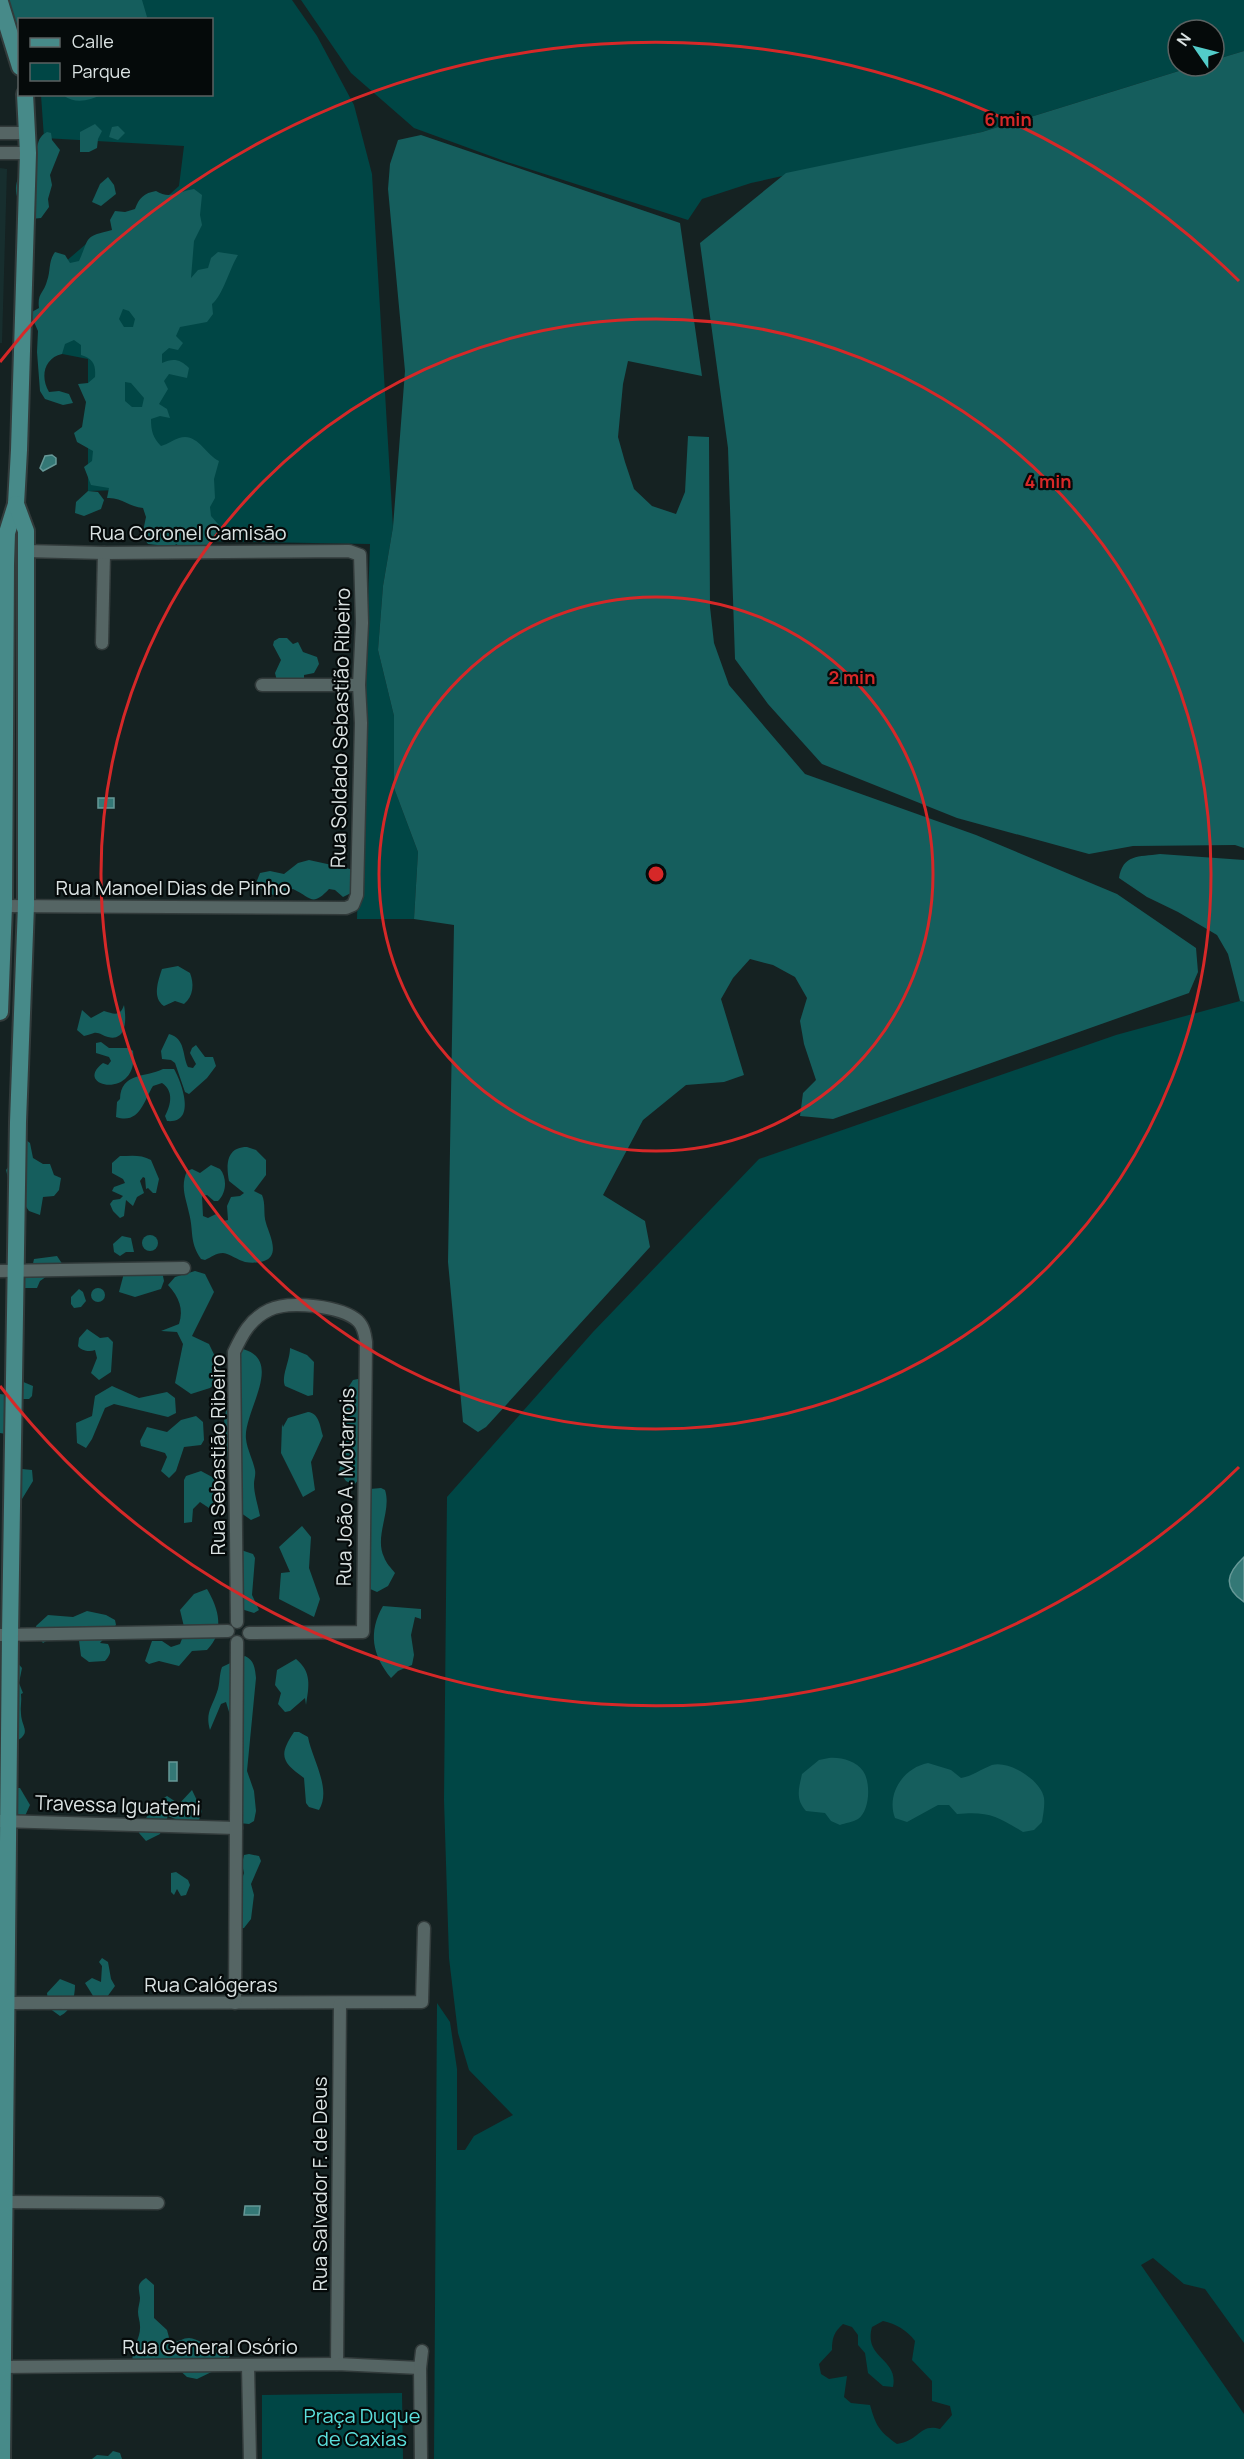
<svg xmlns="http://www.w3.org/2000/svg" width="1244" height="2459" font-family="Manrope,sans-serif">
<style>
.built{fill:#172e2e}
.green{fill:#004645;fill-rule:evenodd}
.forest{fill:#155e5d;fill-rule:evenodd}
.water{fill:#347876;stroke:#669897;stroke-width:1.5}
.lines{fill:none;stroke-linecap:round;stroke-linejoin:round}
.minor-casing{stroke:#323b3b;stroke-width:15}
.major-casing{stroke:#323b3b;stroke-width:20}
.minor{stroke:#556564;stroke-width:12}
.major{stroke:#478a89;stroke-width:16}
.ring{fill:none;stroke:#d62828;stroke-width:3}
.labels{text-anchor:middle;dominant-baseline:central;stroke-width:4.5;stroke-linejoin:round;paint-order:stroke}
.street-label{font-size:20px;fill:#dbe3e3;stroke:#050a0a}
.park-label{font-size:20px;fill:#5be0dd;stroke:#050a0a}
.centre{fill:#d62828;stroke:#050a0a;stroke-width:3}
.ring-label{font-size:18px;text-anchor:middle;font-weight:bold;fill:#d62828;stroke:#050a0a;stroke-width:4.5;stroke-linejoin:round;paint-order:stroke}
</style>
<rect width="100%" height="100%" fill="#152222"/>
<polygon class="built" points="0,168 7,169 2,343 0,343"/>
<g class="green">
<polygon points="26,0 292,0 317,36 354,105 372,174 393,527 383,586 378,650 394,716 394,788 418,852 414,919 357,919 370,544 143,540 152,489 88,491 88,359 52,352 50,275 86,244 150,212 179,186 184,146 44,138 41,95 212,94 212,20 30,19"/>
<polygon points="301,0 1244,0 1244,51 1214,60 1214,30 1178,30 1178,66 1195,66 982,132 751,183 702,199 688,220 507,162 414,128 351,73"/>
<path d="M1240 1001 1244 1002V2343L1205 2289 1184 2284 1153 2258 1141 2265 1244 2414V2459H434L437 2003 450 2022 457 2069V2150H465L474 2136 513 2115 469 2070 458 2033 449 1958 444 1800 447 1497 593 1332 759 1159 1116 1035ZM883 2321C896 2324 907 2330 915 2341L912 2360 932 2381V2401L950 2406 952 2415 940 2429C919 2423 920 2441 897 2444 879 2431 876 2426 870 2405L851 2403 844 2397 847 2376 829 2379 821 2374 819 2364 832 2350C832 2338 834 2332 843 2324L852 2327 858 2335V2345L865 2353 868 2373 883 2386 893 2387C899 2358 863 2359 872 2327Z"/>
<polygon points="402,2393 403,2459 262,2459 262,2395"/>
</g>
<g class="forest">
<polygon points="8,0 142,0 147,17 145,20 20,20 19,38"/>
<polygon points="1244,51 1244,848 1235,845 1133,846 1089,854 957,818 822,764 768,704 735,659 728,448 700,243 786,173 982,132 1195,66 1214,66 1214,60"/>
<path d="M63 95H102C89 100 76 105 63 95Z"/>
<polygon points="95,124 102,131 98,139 97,148 89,152 80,152 80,132"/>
<polygon points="118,126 125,133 118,140 109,137 112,127"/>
<path d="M47 132 51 133 52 140 60 150 50 175 52 185 48 199 49 207 41 218 31 219C20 206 11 193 19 176 23 168 31 163 34 156 39 146 36 138 47 132Z"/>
<polygon points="421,135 680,223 702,376 628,361 623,384 618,437 625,462 634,489 652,506 676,514 685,492 688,436 709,437 710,607 714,643 729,685 805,774 976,835 1117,894 1196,948 1198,972 1189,993 833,1119 800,1116 803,1093 816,1080 804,1044 800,1021 807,998 795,977 773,965 750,959 733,978 721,999 744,1075 724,1082 686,1085 643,1120 603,1195 645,1221 650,1247 486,1427 478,1432 463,1422 448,1262 454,925 414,919 418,852 394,788 394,716 378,650 383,586 393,527 405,371 388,189 390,164 398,140"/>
<polygon points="108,177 114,185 116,194 101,206 92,202 100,184"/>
<path d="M194 189 202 195 200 215 202 225 194 241 191 278 198 270 208 268 211 258 218 252 238 255C229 270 223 295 212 304L213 314 207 322 180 327 176 336 183 343 178 350 169 348 162 354V363C173 358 180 359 189 368L187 378 169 374 164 381 168 389 159 404 167 409 170 418 160 416 151 419C151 431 153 438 161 446 168 444 173 440 179 438 197 432 205 454 219 461L214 479 215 498 210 507 211 516 224 531C215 535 212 543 203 548L193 546 184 549 176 544 171 552 162 553 157 545 148 544 142 536 146 517 143 508C129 507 122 497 107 498L109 488 91 485 84 467 92 461 93 451 77 442 74 433 82 427 86 402 78 384 88 383 95 377C96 364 93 359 81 355V345L74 340 65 344 62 354C44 358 40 377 49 392L59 391 69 394 73 403 63 405 45 399 40 391 37 352 38 331 30 313 39 308C37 293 44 293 47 281 51 270 48 262 55 252L65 255 70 263 79 261C90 237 83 237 112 230L110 220 115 211 125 212 135 209C139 198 144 193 156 191 170 200 179 191 194 189ZM123 309 129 311 135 319 133 327H124L119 319ZM125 382 131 383 144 398 142 407H132L125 401Z"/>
<polygon points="88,491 98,492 104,500 101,509 84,516 75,513 76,502"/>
<polygon points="279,638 287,638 293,644 298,642 303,652 317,657 319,664 314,673 304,675 304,680 277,681 275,673 281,660 273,645 274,641"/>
<path d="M1160 854 1244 860V1002L1240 1001 1228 954 1217 935 1178 912 1147 897 1119 878C1123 854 1138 857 1160 854Z"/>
<path d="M309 860 350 869 354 873 353 892 343 897 335 890 329 889C312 907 312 898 293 889L273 895 259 888 256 883 260 873 270 871 284 874 298 863Z"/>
<path d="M178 966 190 973C194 983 194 996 184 1004L175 1001 164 1006C152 998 158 981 162 969Z"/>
<path d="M124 1005C126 1016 128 1042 108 1037 103 1036 99 1032 94 1033 91 1034 88 1035 84 1036L77 1030 82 1010 91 1018 104 1011C114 1014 120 1017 124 1005Z"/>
<path d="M169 1034C186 1039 182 1055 188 1067L193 1068 196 1064 190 1053 192 1048 196 1045 205 1057H213L216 1066 207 1078 189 1094 185 1092 175 1063 171 1060 162 1059 161 1051Z"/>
<path d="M101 1042 109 1048H129L133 1051C140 1101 71 1087 103 1063L108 1065 111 1061 109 1057 96 1053V1043Z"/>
<path d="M163 1069H174C182 1083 197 1124 167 1121L165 1116C171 1105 174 1091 162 1083L153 1086C144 1100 140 1125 116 1117L117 1102 120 1099C121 1072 145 1078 163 1069Z"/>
<path d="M21 1140H26L30 1143 33 1158 43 1164H50L54 1175 61 1178 59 1190 54 1196 43 1197 40 1215 29 1211 9 1182 6 1170 9 1166C8 1153 11 1148 21 1140Z"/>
<path d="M247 1147 256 1150 266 1160V1175L254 1191 262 1195C266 1204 263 1214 266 1223 269 1234 281 1255 264 1261 258 1263 251 1263 245 1262 238 1260 230 1254 223 1253 215 1253 212 1257 205 1260L201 1259C189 1241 194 1232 189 1213 186 1198 180 1187 187 1171L192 1169 200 1173 211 1165 220 1169C227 1177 227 1193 218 1201H214L207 1195 202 1196 203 1216 208 1218 216 1214 223 1221 228 1220 227 1206 231 1197 240 1196 244 1193 229 1181C226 1165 226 1147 247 1147Z"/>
<path d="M120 1156C130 1156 141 1154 151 1160L159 1179 156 1193H153L148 1188 146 1189 145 1178 143 1177 140 1181 144 1193 137 1197 133 1206 126 1200 124 1216 120 1218 113 1211 110 1204 113 1200 120 1199 123 1196 112 1191 114 1187 125 1183 123 1179 112 1173V1163Z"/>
<circle cx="150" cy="1243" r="8"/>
<polygon points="122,1236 131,1238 134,1252 126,1252 120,1256 114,1252 113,1244"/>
<polygon points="57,1256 63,1265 40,1281 37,1288 24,1288 22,1279 32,1268 34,1259"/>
<polygon points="162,1271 164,1281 161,1289 135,1297 119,1292 124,1273"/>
<path d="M195 1271 205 1274 214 1292 192 1336 209 1344 224 1375 210 1388 191 1394 175 1383 183 1344 177 1332 161 1331 179 1324C184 1309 179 1297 168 1285L175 1277Z"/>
<circle cx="98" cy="1295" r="7"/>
<polygon points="79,1289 83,1292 86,1301 81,1307 74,1308 71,1304 71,1297"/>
<path d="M87 1329 100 1338 108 1337 113 1342 111 1372 99 1380 91 1373 97 1358 95 1350C90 1352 81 1351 78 1346L79 1338Z"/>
<path d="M290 1348 307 1355 314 1362 313 1395 308 1396 285 1386C281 1376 290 1361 290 1348Z"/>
<path d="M243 1349C285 1361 243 1412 246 1439 247 1449 253 1460 255 1470 256 1475 254 1479 254 1484 254 1494 258 1505 260 1516L251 1520 234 1508 228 1490 229 1470 224 1419 229 1400 234 1352Z"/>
<polygon points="358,1379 367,1381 360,1478 354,1485 346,1481 339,1471 346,1442 343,1419 346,1391 353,1380"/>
<polygon points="21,1381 33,1386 32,1396 29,1399 22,1399 6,1434 0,1433 0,1394 8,1395"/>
<polygon points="112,1386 139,1398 167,1392 175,1398 176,1413 168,1417 114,1404 105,1408 92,1439 86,1448 77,1443 76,1423 92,1416 95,1396"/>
<path d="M308 1412C319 1413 320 1426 323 1436L311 1462 315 1490 303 1497 281 1453 282 1424 283 1427 288 1418Z"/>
<polygon points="196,1416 203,1422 204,1440 201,1445 184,1447 176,1471 169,1478 161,1471 167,1457 165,1453 141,1446 140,1441 147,1427 167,1432 181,1420"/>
<polygon points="22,1469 32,1470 33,1481 22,1499 20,1526 14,1472"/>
<polygon points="201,1471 214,1478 220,1499 209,1508 200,1502 193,1509 192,1522 184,1523 184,1480 186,1476"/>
<path d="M381 1488 385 1490C392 1511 374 1536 384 1557 386 1563 391 1568 395 1573L388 1586 377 1592 368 1588 370 1489Z"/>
<polygon points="302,1526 311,1537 309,1568 320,1599 314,1617 279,1599 281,1573 290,1572 279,1547"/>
<polygon points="238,1549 253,1554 255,1558 252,1595 259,1610 254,1613 238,1608 234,1575 229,1560 233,1550"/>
<path d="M207 1589C219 1609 225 1632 207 1650L192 1651 179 1666 159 1661 149 1664 145 1661 152 1641H162L171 1647 180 1644 185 1631 180 1610 194 1594Z"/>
<path d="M383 1606 421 1609V1619L415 1617 411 1635 414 1655 412 1665 398 1671 391 1678C372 1655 368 1632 383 1606Z"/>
<path d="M87 1611 106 1615 115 1620 116 1625 100 1643 108 1644C112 1652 110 1655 105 1661L89 1662 81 1656 78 1633 63 1631 43 1643 37 1636 36 1626 48 1615 73 1617Z"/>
<path d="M245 1656C254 1660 255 1668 256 1678L247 1771 254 1791 256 1811 254 1821 249 1824 239 1823 229 1813 235 1795 233 1725 226 1702 221 1704 210 1730C205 1713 212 1707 217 1692 220 1684 219 1675 222 1667Z"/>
<path d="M296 1659C312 1672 309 1686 306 1705L305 1698 290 1711 285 1712 278 1704 281 1693 275 1685 277 1670Z"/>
<path d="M0 1660H15L22 1668 19 1683 23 1693 21 1694C22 1701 20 1707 21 1714 22 1729 33 1733 13 1743L0 1684Z"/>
<path d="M294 1732H299L308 1737C312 1759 332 1789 319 1810L309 1807 306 1803 304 1778C282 1762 278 1756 294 1732Z"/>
<path d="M829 1758C841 1757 856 1761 863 1771 871 1782 870 1811 858 1819 853 1822 845 1823 840 1825L831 1821 825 1813 806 1811C795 1799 799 1788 802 1774L819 1760Z"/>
<path d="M928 1763 951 1770 961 1778C973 1776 981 1769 992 1765 1009 1760 1041 1780 1044 1798 1045 1806 1043 1815 1042 1822L1034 1830 1023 1832C997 1816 988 1811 957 1814L949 1805H938L907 1822 895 1818C886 1794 903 1768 928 1763Z"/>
<polygon points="15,1788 20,1788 30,1805 25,1816 15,1817"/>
<path d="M192 1790 202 1811 199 1820 185 1823 168 1816 160 1834 146 1841 139 1833C143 1820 155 1803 167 1796L179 1804Z"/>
<polygon points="249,1854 259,1856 261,1861 251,1884 254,1895 251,1919 244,1928 239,1929 241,1882 244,1873 242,1864 244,1855"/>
<polygon points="176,1872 188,1880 190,1885 186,1895 181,1896 177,1889 174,1895 171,1892 171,1873"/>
<polygon points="102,1958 108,1962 111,1979 115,1986 107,1997 95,1999 85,1983 92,1978 101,1982 102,1966 99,1962"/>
<path d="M60 1979 75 1985C75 1997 71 2011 60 2016L49 2008 47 1993Z"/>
<path d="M146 2278 154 2285V2318L167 2330 170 2341C178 2344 181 2338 189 2338 198 2339 204 2345 217 2345L230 2355 226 2365 197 2379 187 2377 175 2366 133 2362C130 2350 141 2339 140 2326 140 2321 138 2317 138 2312 138 2307 140 2302 140 2298 139 2288 136 2284 146 2278Z"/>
<polygon points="113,2451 120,2453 122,2459 92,2459 97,2455 108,2456"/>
</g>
<g class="water">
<polygon points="52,455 56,458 56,464 43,471 40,468 45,456"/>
<rect x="98" y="798" width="16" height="10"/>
<path d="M1244 1557V1602C1222 1587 1227 1573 1244 1557Z"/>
<rect x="169" y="1762" width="8" height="19"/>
<polygon points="245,2206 260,2206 259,2215 244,2215"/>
</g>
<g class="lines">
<g class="minor-casing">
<g id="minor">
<polyline points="0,133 28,133"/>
<polyline points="0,153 28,153"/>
<polyline points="102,643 104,553"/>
<polyline points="262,685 359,685"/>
<polyline points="0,906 346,908 353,905 357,895 361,723 359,685 362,623 360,555 349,551 104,553 26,551"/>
<polyline points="0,1271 184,1268"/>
<path d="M237 1622 234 1352C242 1335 250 1319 269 1310 289 1300 342 1306 358 1321 364 1327 365 1335 366 1342L363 1632 249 1633"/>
<polyline points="0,1635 228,1631"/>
<polyline points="0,1821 236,1828"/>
<polyline points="0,2003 422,2002 424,1928"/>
<polyline points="235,2003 237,1642"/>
<polyline points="4,2202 158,2203"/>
<polyline points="337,2364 340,2004"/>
<polyline points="248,2366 250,2459"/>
<polyline points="0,2367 337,2364 420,2368"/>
<polyline points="421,2459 420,2368 422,2351"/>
</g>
</g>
<g class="major-casing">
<g id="major">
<polyline points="0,2 20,67"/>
<polyline points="0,1012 4,906 6,564 7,533 16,504 19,450 28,153 25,94"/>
<polyline points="2,2459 10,1635 18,1122 26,905 26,531 16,504"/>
</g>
</g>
<use href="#minor" class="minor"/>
<use href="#major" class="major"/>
</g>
<g class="ring">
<circle cx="656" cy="874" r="277"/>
<circle cx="656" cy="874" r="555"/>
<path d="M1239 1467A832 832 0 0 1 0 1386M0 362A832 832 0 0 1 1239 281"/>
</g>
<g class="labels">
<g class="street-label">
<text x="188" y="532">Rua Coronel Camisão</text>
<text transform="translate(340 728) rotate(-89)">Rua Soldado Sebastião Ribeiro</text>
<text x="173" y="887">Rua Manoel Dias de Pinho</text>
<text transform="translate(217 1455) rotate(-90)">Rua Sebastião Ribeiro</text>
<text transform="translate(345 1487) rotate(-89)">Rua João A. Motarrois</text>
<text transform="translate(118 1805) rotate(2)">Travessa Iguatemi</text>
<text x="211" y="1984">Rua Calógeras</text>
<text transform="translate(319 2184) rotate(-90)">Rua Salvador F. de Deus</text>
<text x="210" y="2346">Rua General Osório</text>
</g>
<g class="park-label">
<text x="362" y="2415">Praça Duque<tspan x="362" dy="23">de Caxias</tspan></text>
</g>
</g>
<circle cx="656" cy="874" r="9" class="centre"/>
<g class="ring-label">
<text x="1008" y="126">6 min</text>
<text x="1048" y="488">4 min</text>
<text x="852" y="684">2 min</text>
</g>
<rect x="18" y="18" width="195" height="78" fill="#050a0a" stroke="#5b6161" stroke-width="1.5"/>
<rect x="30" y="38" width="30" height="9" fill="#478a89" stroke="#5b6161" stroke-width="1.5"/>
<text x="72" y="48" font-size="18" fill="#dbe3e3">Calle</text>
<rect x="30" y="63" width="30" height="18" fill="#004645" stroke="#5b6161" stroke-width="1.5"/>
<text x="72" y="78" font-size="18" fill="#dbe3e3">Parque</text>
<g transform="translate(1196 48) rotate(305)"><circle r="28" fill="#050a0a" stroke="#5b6161" stroke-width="1.5"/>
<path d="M0-4.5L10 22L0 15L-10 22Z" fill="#53cdca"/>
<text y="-9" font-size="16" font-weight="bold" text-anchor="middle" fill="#dbe3e3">N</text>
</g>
</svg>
